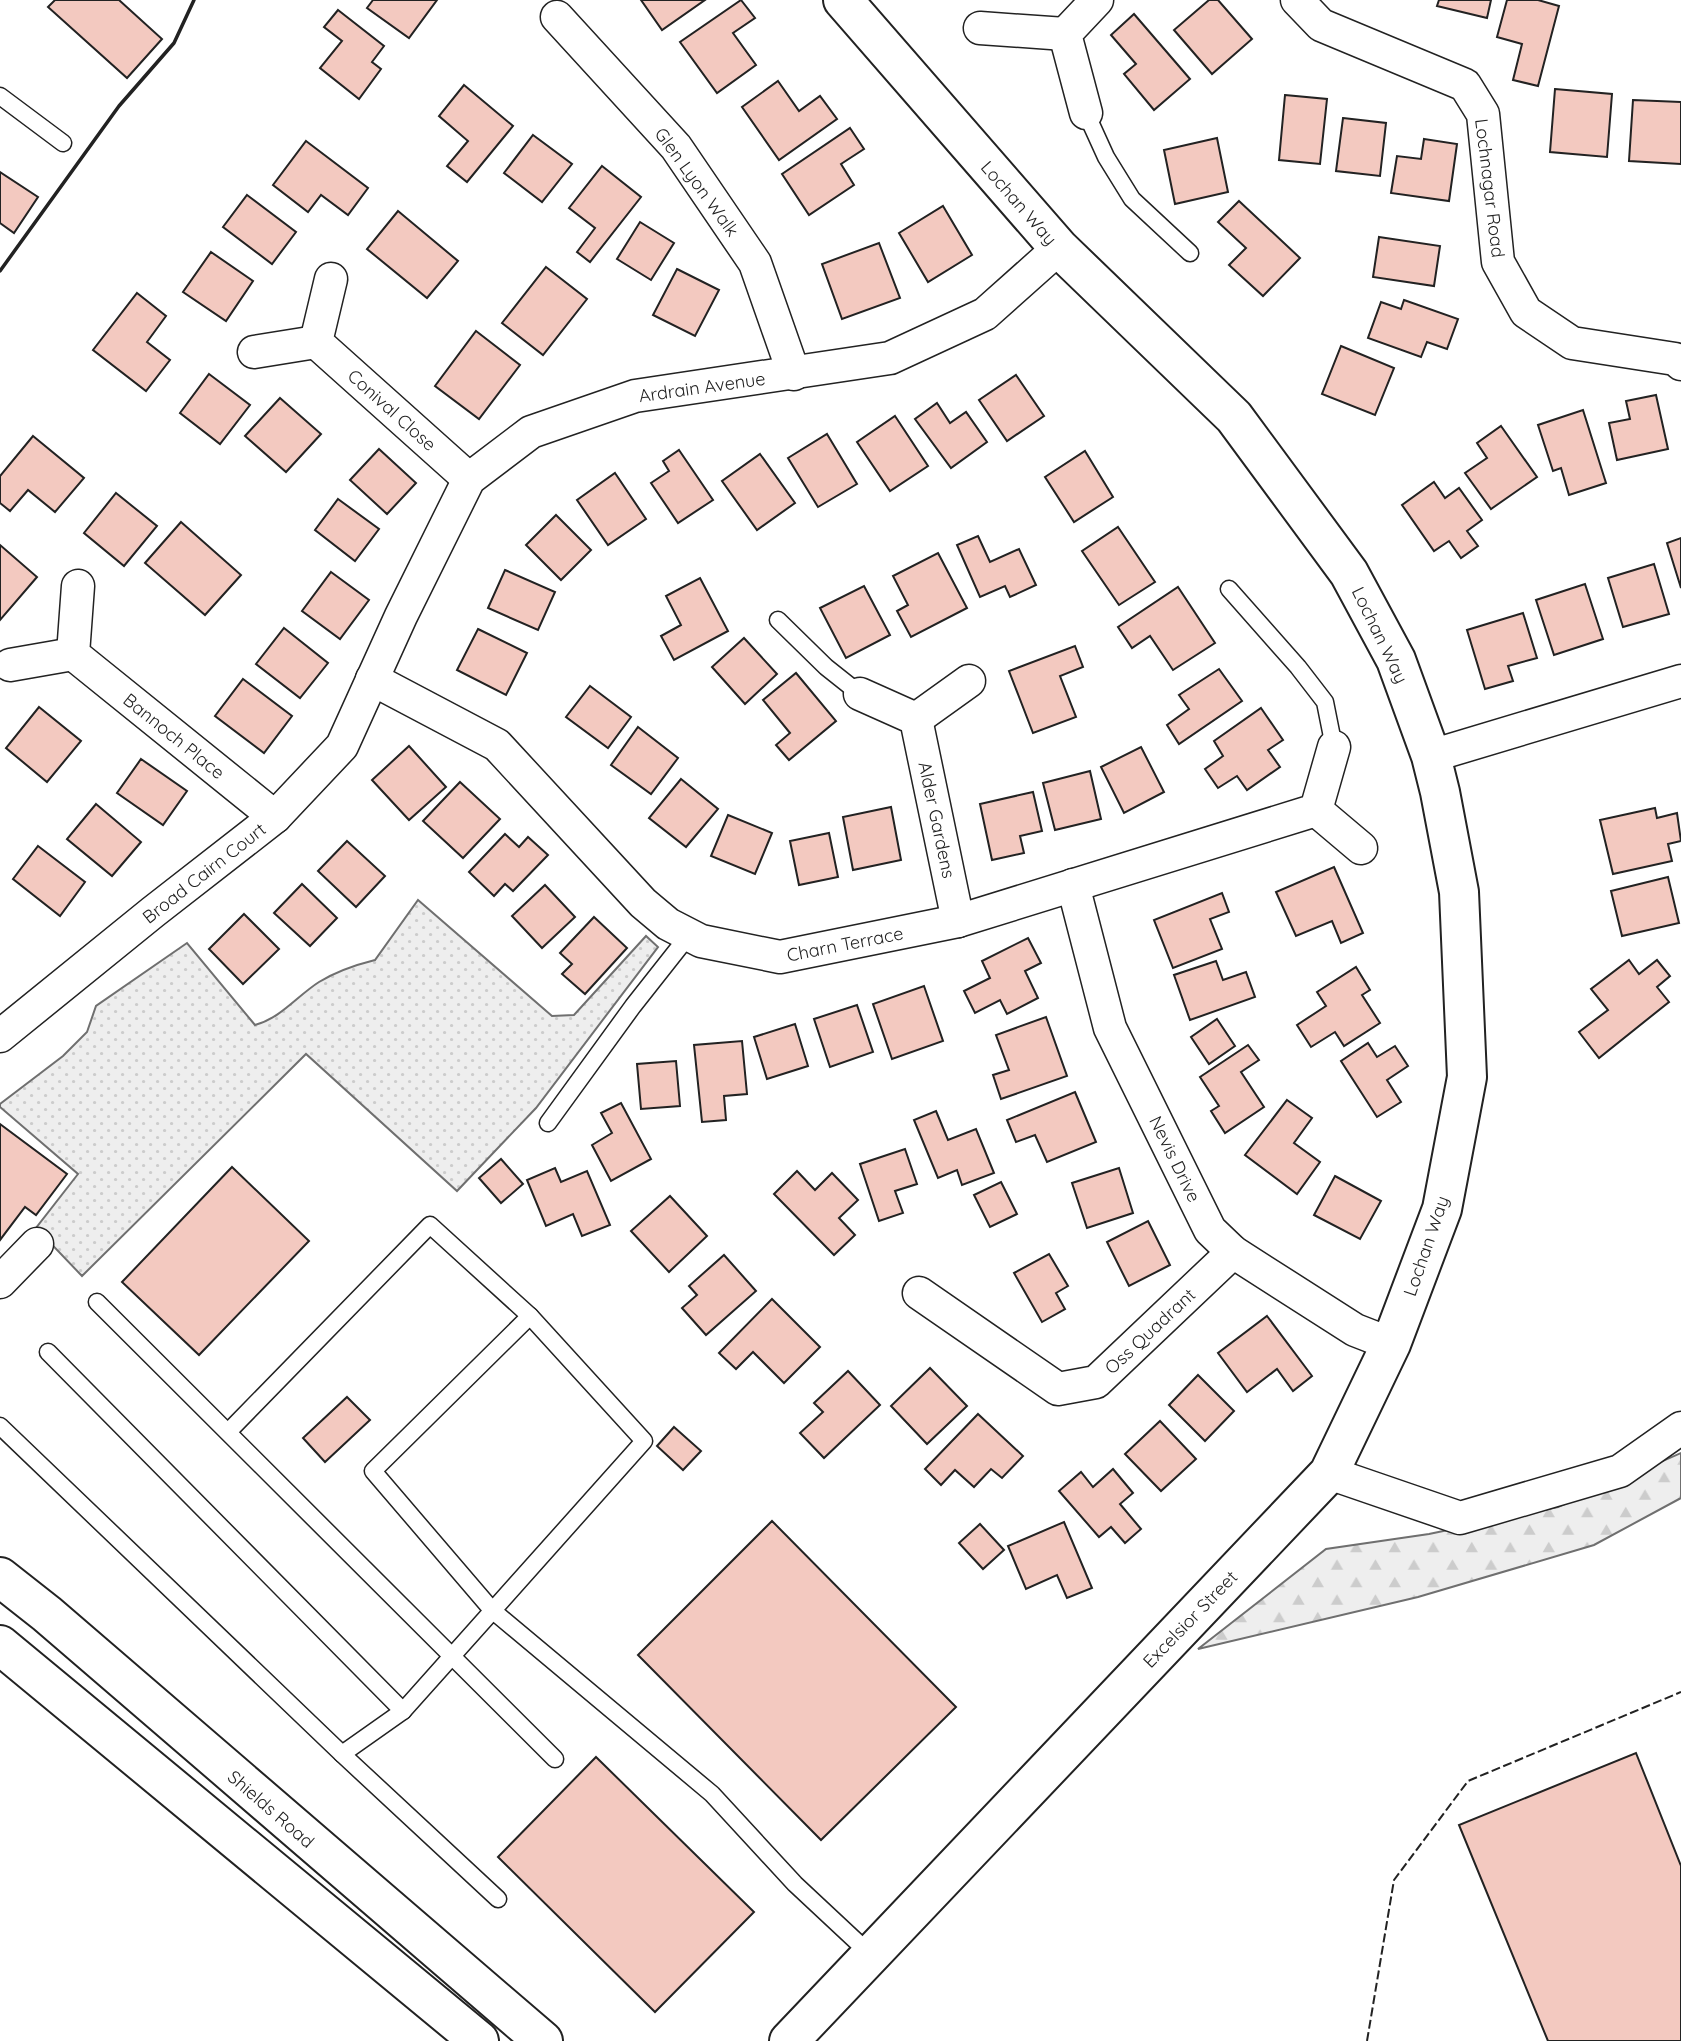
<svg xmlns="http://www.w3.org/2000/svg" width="1681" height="2041" font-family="Quicksand,sans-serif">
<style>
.grass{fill:url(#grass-dots);stroke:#6f6f6f;stroke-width:2}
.forest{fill:url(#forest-firs);stroke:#6f6f6f;stroke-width:2}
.building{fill:#f3c9c0;stroke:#222;stroke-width:2}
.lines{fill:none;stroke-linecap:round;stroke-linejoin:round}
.service-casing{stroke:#222;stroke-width:19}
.minor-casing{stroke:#222;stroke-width:35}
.tertiary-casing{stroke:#222;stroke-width:42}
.secondary-casing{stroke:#222;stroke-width:42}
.service{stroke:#fff;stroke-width:16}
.minor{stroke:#fff;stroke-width:32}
.tertiary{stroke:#fff;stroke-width:38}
.secondary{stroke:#fff;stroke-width:38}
.fence{stroke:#222;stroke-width:2;stroke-dasharray:9 3.5;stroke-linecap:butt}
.wall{stroke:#222;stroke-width:3.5}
.labels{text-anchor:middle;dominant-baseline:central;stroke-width:5;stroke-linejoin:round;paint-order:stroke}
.street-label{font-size:18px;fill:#222;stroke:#fff}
</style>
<defs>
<pattern id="grass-dots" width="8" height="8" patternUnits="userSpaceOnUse" patternTransform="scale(1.75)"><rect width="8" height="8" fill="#eee"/><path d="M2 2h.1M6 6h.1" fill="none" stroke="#ccc" stroke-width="1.8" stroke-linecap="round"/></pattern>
<pattern id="forest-firs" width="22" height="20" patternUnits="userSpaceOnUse" patternTransform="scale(1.75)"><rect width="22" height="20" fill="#eee"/><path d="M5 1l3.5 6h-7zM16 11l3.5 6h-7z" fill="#ccc"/></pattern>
</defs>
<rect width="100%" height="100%" fill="#fff"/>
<path class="grass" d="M418 900 552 1016 574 1015 646 936 658 947 536 1108 457 1191 306 1054 82 1276 36 1228 78 1174 0 1107V1104L63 1056 87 1032 96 1006 187 943 255 1025C281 1018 297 996 319 982 337 971 355 965 375 960Z"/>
<polygon class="forest" points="1681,1453 1681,1498 1594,1545 1418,1597 1198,1649 1326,1549 1429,1534 1558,1507"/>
<g class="building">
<polygon points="55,0 119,0 162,39 127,78 48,7"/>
<polygon points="373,0 437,0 409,38 367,8"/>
<polygon points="641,0 705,0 662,30"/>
<polygon points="741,0 755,18 733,33 756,65 717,93 680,42"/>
<polygon points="1209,0 1218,0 1252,39 1212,74 1174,30"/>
<polygon points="1439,0 1491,0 1487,18 1437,6"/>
<polygon points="1507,0 1538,0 1559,6 1538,86 1513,80 1522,44 1497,37"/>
<polygon points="338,10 384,46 372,62 381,69 359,99 320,68 342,41 324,27"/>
<polygon points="1134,14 1190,79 1154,110 1124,74 1136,64 1111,35"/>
<polygon points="778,81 799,111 820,96 837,119 779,160 742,107"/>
<polygon points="464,85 513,126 467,182 447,166 468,141 439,116"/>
<polygon points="1555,89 1612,94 1607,157 1550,152"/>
<polygon points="1285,95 1327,99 1320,164 1279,160"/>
<polygon points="1633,100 1681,102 1681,164 1629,161"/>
<polygon points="1343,118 1386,123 1380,176 1336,171"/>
<polygon points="850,128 864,149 841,164 854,185 809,215 782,174"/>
<polygon points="533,135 572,164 542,202 504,173"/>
<polygon points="1217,138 1228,192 1175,204 1164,150"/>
<polygon points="1424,139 1457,144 1449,201 1391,193 1397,156 1421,159"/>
<polygon points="306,141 368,188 348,215 321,195 308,212 273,185"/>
<polygon points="602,166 641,197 590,262 577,252 595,228 569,208"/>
<polygon points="0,172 38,197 14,233 0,223"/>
<polygon points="247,195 296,232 272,264 223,227"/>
<polygon points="1239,201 1300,258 1263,296 1229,265 1246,248 1218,222"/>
<polygon points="943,206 972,255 928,282 899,233"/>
<polygon points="398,211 458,261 427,298 367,249"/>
<polygon points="640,222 674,243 651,280 617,259"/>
<polygon points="1379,237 1440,246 1434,286 1373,277"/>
<polygon points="879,243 900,298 842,319 822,264"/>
<polygon points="211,252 253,281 226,321 183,292"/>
<polygon points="546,267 587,299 543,355 502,323"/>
<polygon points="677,269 719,290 695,336 653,315"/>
<polygon points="137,293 166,316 147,342 170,360 146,391 93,350"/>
<polygon points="1404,300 1458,319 1447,349 1427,342 1421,357 1368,338 1381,302 1401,309"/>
<polygon points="476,331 520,365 479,419 435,386"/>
<polygon points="1341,346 1394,368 1375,415 1322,394"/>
<polygon points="209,374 250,405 220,444 180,413"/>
<polygon points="1016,375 1044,416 1007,441 979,400"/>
<polygon points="1656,395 1668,449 1617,460 1609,423 1630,419 1626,401"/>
<polygon points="280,398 321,434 286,472 245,436"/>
<polygon points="937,403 950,423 966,412 987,442 951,468 915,419"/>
<polygon points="1583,410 1606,483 1569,495 1561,468 1553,471 1538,425"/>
<polygon points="895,416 928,466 890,491 857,442"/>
<polygon points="1501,426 1537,477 1491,509 1465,473 1487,458 1477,443"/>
<polygon points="827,434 857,484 818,507 788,458"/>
<polygon points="33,436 84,478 55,512 28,490 10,511 0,503 0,476"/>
<polygon points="379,449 416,483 387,514 350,480"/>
<polygon points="679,450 713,500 678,523 651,483 669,471 663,461"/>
<polygon points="1085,451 1113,497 1074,522 1045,477"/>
<polygon points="760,454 795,503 757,530 722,481"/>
<polygon points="615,473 646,519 608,545 577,500"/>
<polygon points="1434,482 1445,498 1459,488 1482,520 1467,531 1478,546 1461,558 1449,541 1434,551 1402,505"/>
<polygon points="116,493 157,526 124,566 84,533"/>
<polygon points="338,499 379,529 355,561 315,530"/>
<polygon points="556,515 591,550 561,580 526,545"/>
<polygon points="181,522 241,575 205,615 145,563"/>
<polygon points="1118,527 1155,582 1119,605 1082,551"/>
<polygon points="978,536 990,562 1019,549 1036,585 1010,597 1005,586 980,597 957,545"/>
<polygon points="1681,538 1681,588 1667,543"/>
<polygon points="0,545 37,577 0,620"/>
<polygon points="938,553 967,608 911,637 897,611 908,605 893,576"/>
<polygon points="1654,564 1669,614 1623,627 1608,578"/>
<polygon points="505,570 555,592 538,630 488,608"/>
<polygon points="331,572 369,600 340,639 302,611"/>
<polygon points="700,578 728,631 674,660 661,636 681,625 666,596"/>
<polygon points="1585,584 1603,639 1554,655 1536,600"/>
<polygon points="864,586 890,635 846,658 820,608"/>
<polygon points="1178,587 1215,643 1173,670 1150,636 1132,648 1118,627"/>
<polygon points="1523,613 1537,658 1508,666 1513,681 1485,689 1467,630"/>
<polygon points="284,628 328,663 300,698 256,664"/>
<polygon points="478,629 527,653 506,695 457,670"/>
<polygon points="744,638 777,674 745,704 712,667"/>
<polygon points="1075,646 1083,667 1060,676 1076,717 1033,733 1009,671"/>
<polygon points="1219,669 1242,701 1179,744 1167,725 1189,709 1179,695"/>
<polygon points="796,673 836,721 789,760 776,745 790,733 763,700"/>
<polygon points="243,679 292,716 264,753 215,716"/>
<polygon points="590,686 631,717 608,748 566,717"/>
<polygon points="39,707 81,741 47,782 6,748"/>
<polygon points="1261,708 1283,740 1268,750 1280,767 1247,790 1237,776 1218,788 1205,769 1223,756 1214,741"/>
<polygon points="638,727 678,758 651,794 611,765"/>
<polygon points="409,746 446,787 409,820 372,780"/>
<polygon points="1141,747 1164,792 1124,813 1101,767"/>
<polygon points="141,759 187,791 163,825 117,793"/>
<polygon points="1090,771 1101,819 1055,830 1043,783"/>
<polygon points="681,779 718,809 686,847 649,818"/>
<polygon points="460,782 500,819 463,858 423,821"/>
<polygon points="1033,792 1042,831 1020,836 1024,853 992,860 980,804"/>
<polygon points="96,804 141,842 112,876 67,839"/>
<polygon points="891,807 901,860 853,870 843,817"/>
<polygon points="1655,808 1657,818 1677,813 1681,841 1668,844 1672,861 1613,874 1600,820"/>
<polygon points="728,815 772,833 755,874 711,856"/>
<polygon points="829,833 838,877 799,885 790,841"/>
<polygon points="505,834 519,847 528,837 548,855 513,891 505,884 494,896 469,872"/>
<polygon points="347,841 385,876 356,907 318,871"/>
<polygon points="38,846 85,882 60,916 13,879"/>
<polygon points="1334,867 1363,933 1341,943 1332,921 1296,936 1276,892"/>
<polygon points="1668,877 1679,923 1622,936 1611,891"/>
<polygon points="302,884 337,918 310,946 274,913"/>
<polygon points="545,885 575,917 542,948 512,916"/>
<polygon points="1222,893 1229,912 1210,919 1222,949 1173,968 1154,920"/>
<polygon points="244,914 279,949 243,984 209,949"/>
<polygon points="594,917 627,948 585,994 562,974 572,964 560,953"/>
<polygon points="1028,938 1041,963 1025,971 1038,998 1007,1014 1000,1000 975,1013 964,991 990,978 982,961"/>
<polygon points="1629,960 1639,974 1657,960 1670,976 1657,987 1669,1002 1599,1058 1579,1032 1608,1010 1591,989"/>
<polygon points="1216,961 1223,980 1246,972 1255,997 1190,1020 1174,975"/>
<polygon points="1356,967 1370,990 1362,995 1380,1023 1344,1046 1335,1032 1311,1047 1297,1025 1326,1006 1317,992"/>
<polygon points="924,986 943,1041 892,1059 873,1004"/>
<polygon points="857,1005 873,1052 830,1067 814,1019"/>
<polygon points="1046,1017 1067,1076 1001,1099 993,1075 1009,1070 996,1035"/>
<polygon points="1217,1019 1235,1046 1209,1064 1191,1037"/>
<polygon points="795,1024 808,1066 767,1079 754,1037"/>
<polygon points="742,1041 747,1094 724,1096 726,1120 702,1122 694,1045"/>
<polygon points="1368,1043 1377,1057 1395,1046 1408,1066 1387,1080 1401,1102 1377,1117 1341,1061"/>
<polygon points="1248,1045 1259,1060 1241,1072 1264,1107 1225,1133 1211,1111 1219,1106 1200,1077"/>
<polygon points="676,1061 680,1106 641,1109 637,1064"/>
<polygon points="1075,1092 1096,1142 1047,1162 1035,1135 1016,1142 1007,1120"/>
<polygon points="1287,1100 1312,1118 1294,1143 1320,1162 1297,1194 1245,1155"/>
<polygon points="621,1103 651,1159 611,1181 592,1145 612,1133 601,1113"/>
<polygon points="936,1111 948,1140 976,1129 994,1173 962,1185 957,1170 938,1178 914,1120"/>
<polygon points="0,1124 67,1174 36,1215 25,1207 0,1240"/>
<polygon points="905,1149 917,1184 895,1191 903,1213 879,1221 860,1164"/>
<polygon points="501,1159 523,1184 501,1203 479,1178"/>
<polygon points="232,1167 309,1241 199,1355 122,1282"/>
<polygon points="555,1168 561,1182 587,1171 610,1225 582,1236 573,1214 546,1226 527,1180"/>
<polygon points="1119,1168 1133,1213 1087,1228 1072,1183"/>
<polygon points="797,1171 815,1190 832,1173 858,1200 839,1218 855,1235 834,1255 774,1194"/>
<polygon points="1335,1176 1381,1201 1360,1239 1314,1215"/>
<polygon points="1001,1182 1017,1214 990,1227 974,1195"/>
<polygon points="670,1196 707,1236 669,1272 631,1231"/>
<polygon points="1148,1221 1170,1265 1129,1286 1107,1242"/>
<polygon points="1049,1254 1068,1286 1056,1293 1065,1309 1042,1322 1014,1273"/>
<polygon points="724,1255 756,1291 706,1335 682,1308 697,1295 689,1286"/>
<polygon points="772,1299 820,1347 784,1383 753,1352 736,1369 719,1353"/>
<polygon points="1267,1316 1312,1376 1293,1391 1277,1369 1247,1392 1218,1353"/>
<polygon points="930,1368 967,1406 927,1444 891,1406"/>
<polygon points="848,1371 880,1405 824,1458 800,1433 823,1412 814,1403"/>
<polygon points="1198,1375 1234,1411 1205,1441 1169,1405"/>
<polygon points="347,1397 370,1420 325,1462 303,1438"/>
<polygon points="978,1414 1023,1456 1002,1478 991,1469 974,1487 955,1470 941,1485 925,1469"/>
<polygon points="1160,1421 1196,1459 1161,1491 1125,1454"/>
<polygon points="674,1427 701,1451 683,1470 657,1446"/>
<polygon points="1113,1469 1133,1493 1120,1504 1141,1529 1125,1543 1111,1527 1099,1537 1059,1491 1081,1472 1093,1487"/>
<polygon points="772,1521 956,1707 821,1840 638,1655"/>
<polygon points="1064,1522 1092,1588 1067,1598 1057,1575 1026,1589 1008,1546"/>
<polygon points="980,1524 1004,1550 983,1569 959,1543"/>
<polygon points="1636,1753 1681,1866 1681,2041 1548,2041 1459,1825"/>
<polygon points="596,1757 754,1912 655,2012 498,1857"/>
</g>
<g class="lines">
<g class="service-casing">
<g id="service">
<polyline points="0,96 63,143"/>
<polyline points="1086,113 1106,157 1132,199 1190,253"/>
<polyline points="1229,589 1298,667 1325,702 1334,747"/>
<polyline points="778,620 826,667 860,694"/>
<polyline points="548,1123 633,1006 689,935"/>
<polyline points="97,1302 555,1759"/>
<polyline points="48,1352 403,1711"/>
<polyline points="0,1426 342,1754 498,1899"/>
<polyline points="228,1432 430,1225 530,1316"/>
<polyline points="342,1754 403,1711 644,1441 530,1316 373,1471 492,1610 712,1794 795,1884 871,1955"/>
</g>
</g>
<g class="minor-casing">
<g id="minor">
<polyline points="1297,0 1321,25 1465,85 1483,114 1498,262 1526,312 1572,343 1675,359 1681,364"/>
<polyline points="557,17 676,147 755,263 794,374"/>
<polyline points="980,28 1065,34"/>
<polyline points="1086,113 1065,34 1097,0"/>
<polyline points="331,279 316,342 469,479"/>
<polyline points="254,352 316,342"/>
<polyline points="78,586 73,654 275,817"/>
<polyline points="10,665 73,654"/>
<polyline points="372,679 497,745 643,903 668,924 701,941 780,957 958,921 1316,810 1334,747"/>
<polyline points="860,694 916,719 958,921"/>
<polyline points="916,719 969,681"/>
<polyline points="1431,756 1681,681"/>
<polyline points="1316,810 1361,848"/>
<polyline points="1073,885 1110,1028 1210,1230 1233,1252 1355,1330 1391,1344"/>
<polyline points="0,1036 153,912 275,817 342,746 401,616 469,479 531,432 635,396 890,358 985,314 1059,248"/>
<polyline points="0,1282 37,1244"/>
<polyline points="919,1293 1058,1389 1096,1382 1233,1252"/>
<polyline points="1329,1473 1460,1518 1620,1471 1681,1428"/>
</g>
</g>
<g class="tertiary-casing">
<polyline id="tertiary" points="789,2041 1329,1473 1391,1344 1442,1209 1467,1077 1459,892 1440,792 1431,756 1396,660 1349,573 1234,417 1059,248 843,0"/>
</g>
<g class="secondary-casing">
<g id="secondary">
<polyline points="0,1577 47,1614 543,2041"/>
<polyline points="0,1645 479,2041"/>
</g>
</g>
<use href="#service" class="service"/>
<use href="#minor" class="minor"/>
<use href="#tertiary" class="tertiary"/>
<use href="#secondary" class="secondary"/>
<polyline class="fence" points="1367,2041 1394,1880 1468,1781 1681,1692"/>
<polyline class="wall" points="0,271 119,106 174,43 194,0"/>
</g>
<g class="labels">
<g class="street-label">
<text transform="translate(697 182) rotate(54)">Glen Lyon Walk</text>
<text transform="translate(1490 188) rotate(83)">Lochnagar Road</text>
<text transform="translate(1019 203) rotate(49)">Lochan Way</text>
<text transform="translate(702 387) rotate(-8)">Ardrain Avenue</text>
<text transform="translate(392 410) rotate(42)">Conival Close</text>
<text transform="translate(1380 635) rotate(64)">Lochan Way</text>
<text transform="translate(174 736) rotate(39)">Bannoch Place</text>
<text transform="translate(937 820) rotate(78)">Alder Gardens</text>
<text transform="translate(204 873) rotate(-38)">Broad Cairn Court</text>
<text transform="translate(845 944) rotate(-11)">Charn Terrace</text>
<text transform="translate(1175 1159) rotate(64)">Nevis Drive</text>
<text transform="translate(1426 1246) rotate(-71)">Lochan Way</text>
<text transform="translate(1150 1331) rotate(-43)">Oss Quadrant</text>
<text transform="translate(1190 1619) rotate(-46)">Excelsior Street</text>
<text transform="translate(271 1809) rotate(41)">Shields Road</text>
</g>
</g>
</svg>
